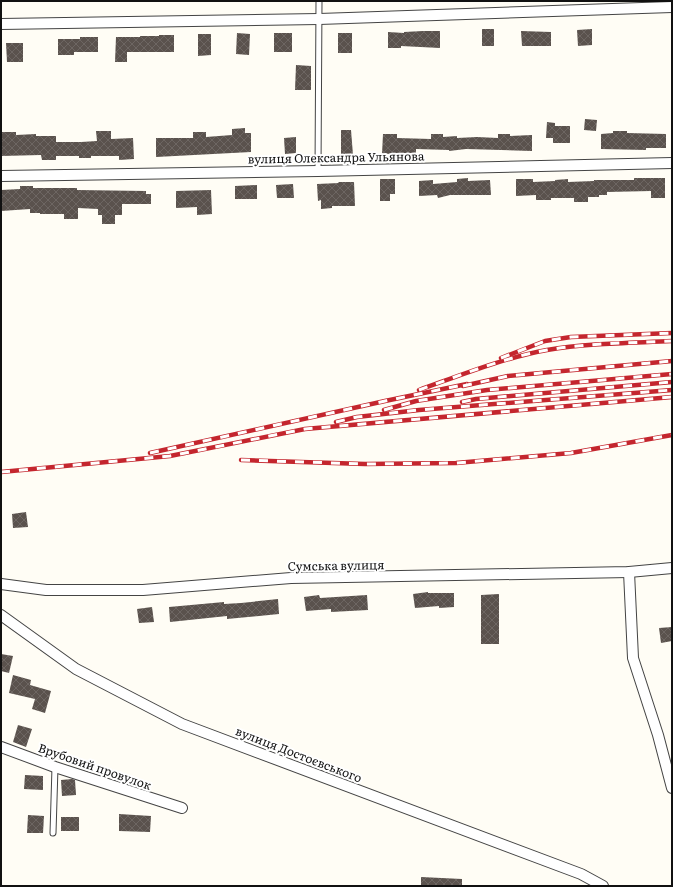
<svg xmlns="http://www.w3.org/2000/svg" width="673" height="887" font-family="Literata,serif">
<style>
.building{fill:url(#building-cross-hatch)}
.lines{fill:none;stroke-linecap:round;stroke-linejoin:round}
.lane-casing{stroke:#444;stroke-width:7}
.street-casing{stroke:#444;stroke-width:12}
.lane{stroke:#fff;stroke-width:5}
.street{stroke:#fff;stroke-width:10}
.rail-casing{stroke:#c4262e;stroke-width:4.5}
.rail{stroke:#fff;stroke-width:3;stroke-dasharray:9;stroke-linecap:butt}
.labels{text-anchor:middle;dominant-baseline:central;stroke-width:4;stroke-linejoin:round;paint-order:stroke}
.street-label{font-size:12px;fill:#111;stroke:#fff}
</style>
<defs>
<pattern id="building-cross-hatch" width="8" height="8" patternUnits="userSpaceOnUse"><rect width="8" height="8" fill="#5a524d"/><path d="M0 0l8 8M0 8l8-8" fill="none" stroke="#6d6662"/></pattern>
</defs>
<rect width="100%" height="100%" fill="#fffdf5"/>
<g class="building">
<rect x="482" y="29" width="12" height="17"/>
<polygon points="592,29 592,45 578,46 577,30"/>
<polygon points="423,31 440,31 440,48 401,46 401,48 388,48 388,32 404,33 404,32"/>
<polygon points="521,31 551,32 551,46 522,46"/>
<polygon points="237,33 250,34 249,55 236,54"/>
<rect x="274" y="33" width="18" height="19"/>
<rect x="338" y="33" width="14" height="20"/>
<polygon points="198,34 211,34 211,55 198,56"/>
<polygon points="159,35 174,35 174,52 127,52 127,62 115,62 116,37 140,37 140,36 159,36"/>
<polygon points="80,37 98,37 98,52 74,52 74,55 58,55 58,39 80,39"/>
<polygon points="6,43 23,43 23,62 7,62"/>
<polygon points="296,65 311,66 311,90 295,90"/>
<polygon points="585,119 597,120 596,131 584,130"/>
<polygon points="547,122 555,123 555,126 570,126 570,143 553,143 553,138 546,138"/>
<polygon points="245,128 245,133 251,133 251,152 156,157 156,138 193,138 193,132 206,132 206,137 232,135 232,129"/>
<polygon points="341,130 351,130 353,155 341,155"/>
<polygon points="96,131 111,131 111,139 133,138 134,159 119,160 119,156 91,156 91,158 79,158 79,156 56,156 56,160 42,160 41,155 1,156 1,132 16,132 16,135 36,134 36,136 56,136 56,142 81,142 97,141"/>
<polygon points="613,131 627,131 627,133 666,134 666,148 646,148 646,150 601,149 601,134 613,133"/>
<polygon points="383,134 397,134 397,138 431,139 431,134 443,134 443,137 457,136 457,138 477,137 498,138 498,134 510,134 510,136 532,135 532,151 466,149 449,151 449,150 416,149 416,153 382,154"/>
<polygon points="296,137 296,153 285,154 284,138"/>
<polygon points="468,178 468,181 490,180 491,195 450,195 438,198 437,195 419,196 419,181 433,180 433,184 457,182 457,179"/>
<polygon points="634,178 665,178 665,198 651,198 651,191 607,192 607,195 599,195 599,197 588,197 588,202 574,202 574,198 551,198 551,200 536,200 536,195 516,196 516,179 533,179 533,182 555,181 555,180 568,179 568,182 594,181 594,180 634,180"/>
<polygon points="380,179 395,179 395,194 390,194 390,201 380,201"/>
<polygon points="338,182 354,182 355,206 332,206 332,208 321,209 321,200 318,201 317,184 339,183"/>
<polygon points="293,184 294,198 277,198 276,185"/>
<polygon points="257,185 257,199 235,199 235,186"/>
<polygon points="20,186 33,186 33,188 77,188 77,190 146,191 146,194 151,194 151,204 122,204 122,215 115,215 115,224 102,224 102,215 98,215 98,209 78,208 78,219 64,219 64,214 40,214 40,213 30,213 30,209 1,211 1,190 20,189"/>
<polygon points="211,190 212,214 197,215 197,207 176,208 176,191"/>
<polygon points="26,512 28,527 13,528 12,514"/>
<polygon points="428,592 428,593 454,593 454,607 439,608 439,606 415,608 413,594"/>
<polygon points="499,594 499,644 481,644 481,595"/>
<polygon points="319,595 320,598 367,595 368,610 331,612 331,609 306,611 304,597"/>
<polygon points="278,599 279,614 227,619 227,616 170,622 169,607 224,602 224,604 241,603"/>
<polygon points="152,607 154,622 139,623 137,609"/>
<polygon points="672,627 672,641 661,643 659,628"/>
<polygon points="1,654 13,656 9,673 1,671"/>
<polygon points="13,675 31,680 30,685 51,691 45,713 32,709 35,699 9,693"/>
<polygon points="18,725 32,729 26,747 13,742"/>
<polygon points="25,775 43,776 43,790 24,789"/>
<polygon points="72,779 75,780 76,795 62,796 61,780"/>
<polygon points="119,814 151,816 150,832 119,831"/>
<polygon points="28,815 44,816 43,833 27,833"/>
<rect x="61" y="817" width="18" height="14"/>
<polygon points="421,877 462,879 462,886 421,886"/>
</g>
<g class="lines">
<g class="lane-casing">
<g id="lane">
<polyline points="318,171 319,1"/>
<polyline points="53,833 55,767"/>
</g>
</g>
<g class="street-casing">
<g id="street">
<polyline points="1,24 319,19 672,7"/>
<polyline points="1,176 318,171 672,163"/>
<polyline points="629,572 633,658 658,735 672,788"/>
<polyline points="1,584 46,590 143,590 291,578 629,572 672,568"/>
<polyline points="1,615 76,669 182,724 581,874 603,886"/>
<polyline points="1,747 55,767 182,808"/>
</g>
</g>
<use href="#lane" class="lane"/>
<use href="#street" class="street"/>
<g class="rail-casing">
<g id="rail">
<polyline points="501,358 545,341 571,337 672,333"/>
<polyline points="463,386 508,376 672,361"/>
<path d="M419 390C461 375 503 358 547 350 588 343 630 343 672 341"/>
<polyline points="462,402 476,399 672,382"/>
<polyline points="384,410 416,401 487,390 672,374"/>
<polyline points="336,422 357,417 419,410 672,390"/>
<polyline points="150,453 385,401 467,384"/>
<polyline points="241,460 365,464 456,463 571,453 672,435"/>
<polyline points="1,472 170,456 305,429 672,397"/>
</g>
</g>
<use href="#rail" class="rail"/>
</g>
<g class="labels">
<g class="street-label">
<text transform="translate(336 157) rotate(-1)">вулиця Олександра Ульянова</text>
<text transform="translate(336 565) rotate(-1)">Сумська вулиця</text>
<text transform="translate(299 754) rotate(21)">вулиця Достоєвського</text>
<text transform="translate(95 766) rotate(19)">Врубовий провулок</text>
</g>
</g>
<rect width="673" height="887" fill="none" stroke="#111111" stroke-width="4"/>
</svg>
